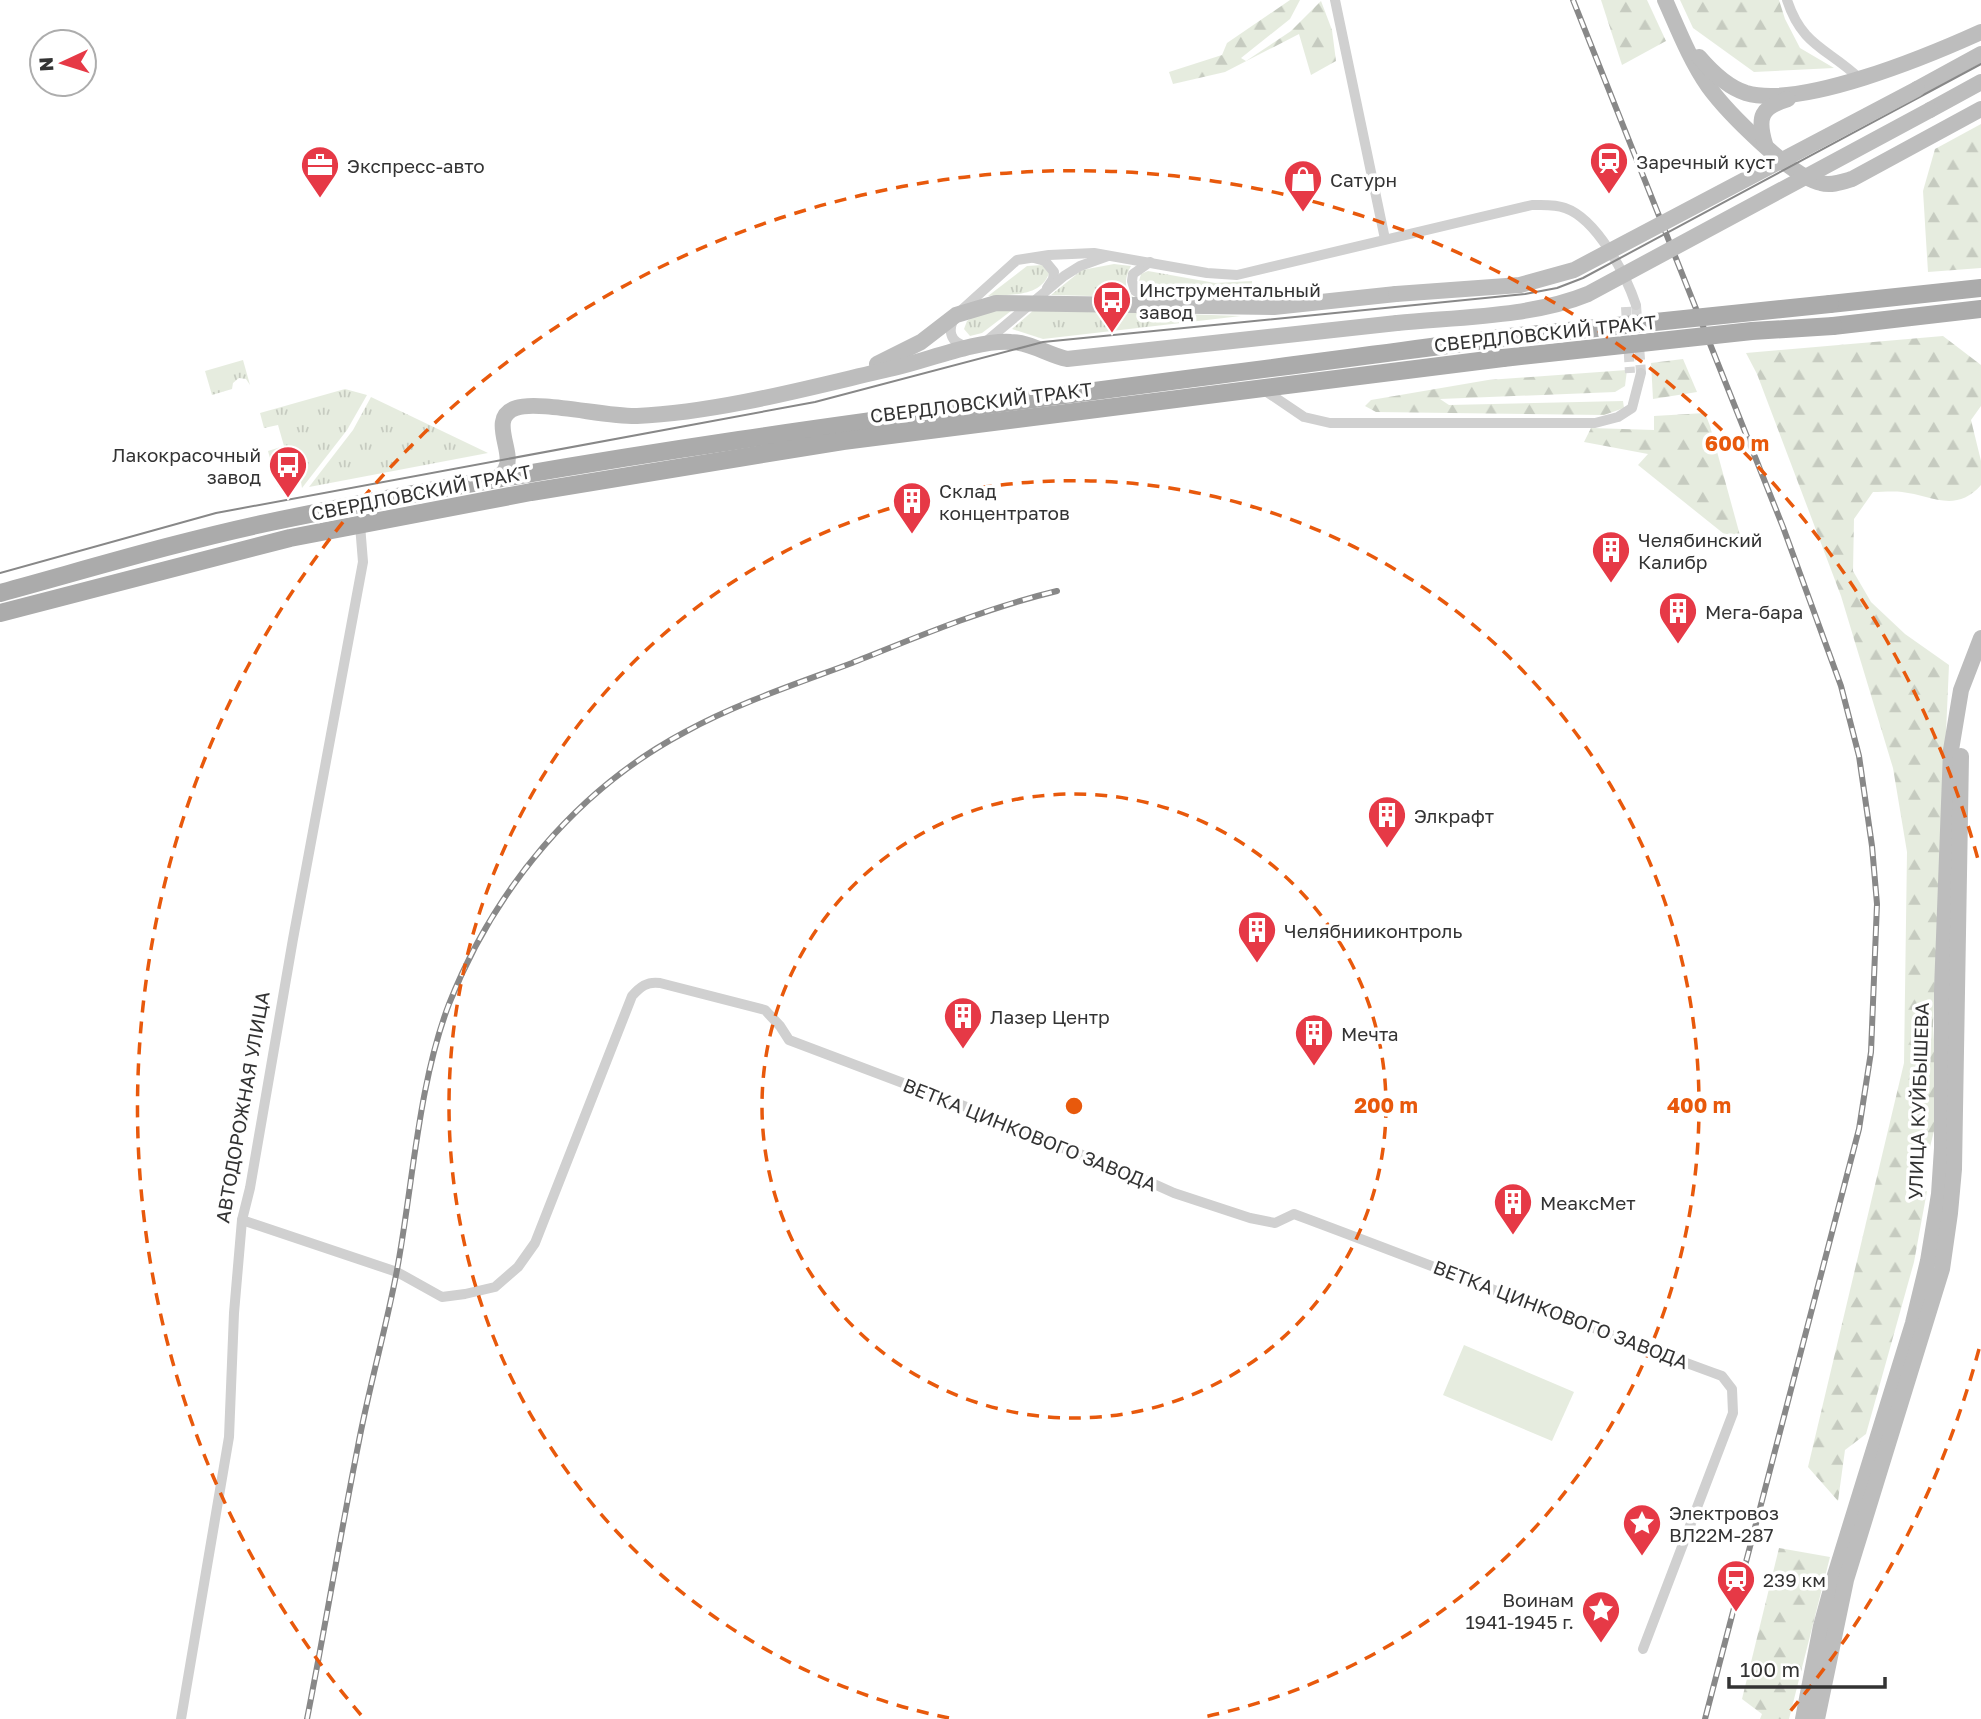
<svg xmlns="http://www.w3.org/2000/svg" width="1981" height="1719" font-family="'Golos Text',sans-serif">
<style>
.grass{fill:url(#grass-tufts)}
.forest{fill:url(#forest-firs)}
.pitch{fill:#e6ecdf}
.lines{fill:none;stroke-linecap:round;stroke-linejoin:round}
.street-tunnel{stroke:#d6d6d6;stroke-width:10;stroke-dasharray:10 5;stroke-linecap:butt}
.street{stroke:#d0d0d0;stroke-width:10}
.secondary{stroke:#bdbdbd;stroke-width:16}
.primary{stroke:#ababab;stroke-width:18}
.tram{stroke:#888;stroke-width:2}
.rail-casing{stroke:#888;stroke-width:6}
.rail{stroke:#fff;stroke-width:3.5;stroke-dasharray:10;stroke-linecap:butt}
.secondary-bridge{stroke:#bdbdbd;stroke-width:16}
.primary-bridge{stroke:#ababab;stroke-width:18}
.ring{fill:none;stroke:#e8590c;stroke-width:3.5;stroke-dasharray:12 9}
.labels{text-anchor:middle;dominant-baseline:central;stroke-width:7;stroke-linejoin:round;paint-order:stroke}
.poi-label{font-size:19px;fill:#333;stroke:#fff;text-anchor:start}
.street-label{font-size:19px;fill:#333;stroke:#fff}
.centre{fill:#e8590c;stroke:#fff;stroke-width:3.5}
.ring-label{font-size:21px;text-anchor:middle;font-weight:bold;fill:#e8590c;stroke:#fff;stroke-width:7;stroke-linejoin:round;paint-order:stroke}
</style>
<defs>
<pattern id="grass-tufts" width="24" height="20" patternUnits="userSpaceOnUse" patternTransform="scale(1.75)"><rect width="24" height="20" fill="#e6ecdf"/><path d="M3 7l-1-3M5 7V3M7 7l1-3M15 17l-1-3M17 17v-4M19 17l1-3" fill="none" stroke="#c6cbc0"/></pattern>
<pattern id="forest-firs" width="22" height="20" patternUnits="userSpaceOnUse" patternTransform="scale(1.75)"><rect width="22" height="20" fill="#e6ecdf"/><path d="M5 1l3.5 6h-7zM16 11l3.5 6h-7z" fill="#c6cbc0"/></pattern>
</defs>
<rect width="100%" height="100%" fill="#fff"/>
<g class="grass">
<path d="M1114 264 1131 266C1125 277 1123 288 1133 297L1051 295 1082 270Z"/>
<path d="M1043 265 1050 270C1043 298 1011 294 988 296L1027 266Z"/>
<polygon points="1148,271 1215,283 1252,281 1252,295 1151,293 1141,288 1139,281 1141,274"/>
<polygon points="1015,308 982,333 970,336 964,329 967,321 977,314"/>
<polygon points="1035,309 1241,316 1043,339 1012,329"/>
<polygon points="243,360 250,385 246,379 239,378 233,383 232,389 212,395 205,371"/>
<polygon points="345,389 367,395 347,430 302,488 301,482 278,487 268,451 284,446 278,425 264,428 260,413"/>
<polygon points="371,397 488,453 309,487 353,430"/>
</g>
<g class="forest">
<polygon points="1290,0 1300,0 1290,19 1241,58 1246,61 1291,31 1321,1 1332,30 1336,61 1311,75 1299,34 1225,72 1173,84 1169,72 1222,55 1227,43"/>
<polygon points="1601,0 1647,0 1666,41 1622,65"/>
<polygon points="1680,0 1779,0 1785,19 1800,48 1834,68 1754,72 1693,28"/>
<polygon points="1981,124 1981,268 1928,272 1923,191 1935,149"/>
<path d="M1943 336 1981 365V406L1971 420 1981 461V485C1956 514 1930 495 1902 492 1893 491 1882 492 1873 492L1854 519 1853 571 1871 602 1905 634 1949 665 1933 1026 1939 1111 1930 1147 1916 1145 1905 1199 1927 1191 1914 1262 1866 1434 1845 1450 1838 1501 1808 1467 1904 1063 1907 852 1893 768 1841 596 1757 374 1746 353Z"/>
<polygon points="1683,359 1697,392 1653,399 1651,363"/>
<polygon points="1627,370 1625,386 1615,392 1440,399 1449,405 1623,401 1624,408 1604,415 1376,412 1365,406 1371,400 1488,380"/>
<polygon points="1705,413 1710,426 1744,550 1638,465 1648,454 1584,442 1591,428 1654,430 1654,416"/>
<polygon points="1779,1548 1830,1557 1789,1719 1760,1719 1762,1714 1742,1699"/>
</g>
<polygon class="pitch" points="1464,1345 1574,1392 1552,1441 1443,1395"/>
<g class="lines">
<g class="street-tunnel">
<polyline points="1636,305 1641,373"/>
<polyline points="1626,307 1630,373"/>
</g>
<g class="street">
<polyline points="1335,0 1385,239"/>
<path d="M1787 0C1802 46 1827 48 1859 78"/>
<polyline points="1034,258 1045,261 1054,272 1053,279 1047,288"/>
<polyline points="1150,262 1133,274 1132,281 1135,291 1154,302"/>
<polyline points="983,344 1064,276 1080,266 1108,256"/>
<path d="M967 346C949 343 947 329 956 315L1017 260 1049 255 1094 253 1207 273 1237 275 1532 205C1543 205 1555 204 1565 208 1597 219 1626 275 1636 305"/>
<polyline points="1261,388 1304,417 1330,423 1595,423 1618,417 1632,408 1641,373"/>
<path d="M242 1220 397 1272 442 1297 465 1294 495 1287 518 1267 535 1243 632 996C640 987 647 981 660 983L765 1010 780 1026 789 1040 985 1114 1015 1130 1125 1171 1174 1193 1250 1218 1275 1223 1294 1214C1437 1267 1579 1324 1722 1376L1732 1389 1733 1413 1643 1649"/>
<polyline points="181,1719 229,1437 234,1313 242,1220 250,1188 293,939 363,562 360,525"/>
</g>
<g class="secondary">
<path d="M1665 0C1678 29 1690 60 1708 86 1727 112 1791 177 1821 183 1831 186 1842 182 1852 179L1981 109"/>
<path d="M1699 57C1711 71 1727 87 1746 93 1801 109 1928 56 1981 32"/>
<polyline points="1917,89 1981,54"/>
<polyline points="1930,110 1981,82"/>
<path d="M1765 144C1757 117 1761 107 1788 99"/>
<polyline points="877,364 921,342 956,315 996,303 1274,307 1396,294"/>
<path d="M493 480C500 476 505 473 507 465 512 448 489 417 516 408 538 400 607 417 637 416 722 412 815 386 898 367 931 359 978 340 1011 342 1030 342 1048 355 1067 359L1397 323"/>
<polyline points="1803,1719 1821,1626 1835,1575 1913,1323 1928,1261 1939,1194 1942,1148 1942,990 1951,750 1961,690 1981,638"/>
<polyline points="1817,1719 1846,1580 1942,1269 1950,1213 1954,1169 1961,756"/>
</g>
<g class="primary">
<polyline points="1830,304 1981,288"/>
<polyline points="1833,326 1981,309"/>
<path d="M0 593C88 569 177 542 266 523 673 438 1088 394 1499 338"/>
<polyline points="0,613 290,538 531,492 843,441 1503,358"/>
</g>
<polyline class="tram" points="0,573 216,513 815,402 1043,342 1525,294 1557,288 1583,278 1981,64"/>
<g class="rail-casing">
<g id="rail">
<polyline points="1573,0 1783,527 1841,686 1859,756 1872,846 1877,904 1871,1052 1859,1129 1705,1719"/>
<path d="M307 1719C325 1628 340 1537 358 1446 369 1387 386 1329 397 1270 413 1184 418 1085 449 1004 494 890 576 790 685 732 738 703 796 684 852 663 919 636 986 608 1057 591"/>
</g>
</g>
<use href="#rail" class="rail"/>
<g class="secondary-bridge">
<polyline points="1396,294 1520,285 1574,270 1917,89"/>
<path d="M1397 323C1458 317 1532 317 1588 294L1930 110"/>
</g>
<g class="primary-bridge">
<polyline points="1499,338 1830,304"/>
<polyline points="1503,358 1752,331 1833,326"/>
</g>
</g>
<g class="ring">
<circle cx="1074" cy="1106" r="312"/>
<path d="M949 1718A625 625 0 1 1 1199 1718"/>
<path d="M1979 1349A937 937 0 0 1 1787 1715M361 1715A937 937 0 1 1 1979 863"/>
</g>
<defs>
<g id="station-pin" transform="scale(2.0125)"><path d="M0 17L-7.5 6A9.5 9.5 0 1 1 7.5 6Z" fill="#e63946" stroke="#fff"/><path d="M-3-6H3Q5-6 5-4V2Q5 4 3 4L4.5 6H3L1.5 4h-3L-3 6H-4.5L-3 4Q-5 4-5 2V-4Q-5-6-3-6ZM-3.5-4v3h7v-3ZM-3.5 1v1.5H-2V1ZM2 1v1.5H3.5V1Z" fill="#fff"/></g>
<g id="office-pin" transform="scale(2.0125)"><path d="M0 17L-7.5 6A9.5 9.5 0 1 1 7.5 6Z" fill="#e63946" stroke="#fff"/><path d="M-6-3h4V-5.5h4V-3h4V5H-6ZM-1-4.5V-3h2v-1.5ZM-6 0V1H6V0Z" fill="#fff"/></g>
<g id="shop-pin" transform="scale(2.0125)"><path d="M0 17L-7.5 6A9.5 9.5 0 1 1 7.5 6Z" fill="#e63946" stroke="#fff"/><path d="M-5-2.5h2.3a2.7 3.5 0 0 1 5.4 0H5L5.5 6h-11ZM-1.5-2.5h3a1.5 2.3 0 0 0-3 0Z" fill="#fff"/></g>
<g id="bus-pin" transform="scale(2.0125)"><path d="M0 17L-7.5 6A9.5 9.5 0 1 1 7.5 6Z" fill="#e63946" stroke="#fff"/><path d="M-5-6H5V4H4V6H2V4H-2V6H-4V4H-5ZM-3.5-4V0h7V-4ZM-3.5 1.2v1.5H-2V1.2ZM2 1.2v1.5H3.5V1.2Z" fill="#fff"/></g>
<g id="building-pin" transform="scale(2.0125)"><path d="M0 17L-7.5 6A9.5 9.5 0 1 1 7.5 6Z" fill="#e63946" stroke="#fff"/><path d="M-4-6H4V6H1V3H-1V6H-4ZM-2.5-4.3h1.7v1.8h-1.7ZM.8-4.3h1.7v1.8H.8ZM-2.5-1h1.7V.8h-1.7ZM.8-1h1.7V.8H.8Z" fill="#fff"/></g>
<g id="sight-pin" transform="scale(2.0125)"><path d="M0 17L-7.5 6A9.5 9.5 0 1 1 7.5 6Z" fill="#e63946" stroke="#fff"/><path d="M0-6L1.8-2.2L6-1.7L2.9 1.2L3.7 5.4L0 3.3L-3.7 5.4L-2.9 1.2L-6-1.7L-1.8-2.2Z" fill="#fff"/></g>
</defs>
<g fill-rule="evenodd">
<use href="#station-pin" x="1609" y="161"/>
<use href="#office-pin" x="320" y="165"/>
<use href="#shop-pin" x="1303" y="179"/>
<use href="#bus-pin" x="1112" y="300"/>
<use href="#bus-pin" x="288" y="465"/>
<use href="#building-pin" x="912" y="501"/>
<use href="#building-pin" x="1611" y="550"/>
<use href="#building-pin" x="1678" y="611"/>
<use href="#building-pin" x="1387" y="815"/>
<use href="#building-pin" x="1257" y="930"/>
<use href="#building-pin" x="963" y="1016"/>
<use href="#building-pin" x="1314" y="1033"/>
<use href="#building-pin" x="1513" y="1202"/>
<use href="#sight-pin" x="1642" y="1523"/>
<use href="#station-pin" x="1736" y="1579"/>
<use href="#sight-pin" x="1601" y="1610"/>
</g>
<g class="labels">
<g class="poi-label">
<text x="1636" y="161">Заречный куст</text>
<text x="347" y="165">Экспресс-авто</text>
<text x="1330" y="179">Сатурн</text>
<text x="1139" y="289">Инструментальный<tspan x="1139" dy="22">завод</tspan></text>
<text x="261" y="454" text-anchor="end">Лакокрасочный<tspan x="261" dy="22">завод</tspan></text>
<text x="939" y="490">Склад<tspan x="939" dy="22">концентратов</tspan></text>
<text x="1638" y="539">Челябинский<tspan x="1638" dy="22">Калибр</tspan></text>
<text x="1705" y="611">Мега-бара</text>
<text x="1414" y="815">Элкрафт</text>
<text x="1284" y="930">Челябнииконтроль</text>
<text x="990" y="1016">Лазер Центр</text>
<text x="1341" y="1033">Мечта</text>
<text x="1540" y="1202">МеаксМет</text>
<text x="1669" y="1512">Электровоз<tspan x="1669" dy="22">ВЛ22М-287</tspan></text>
<text x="1763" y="1579">239 км</text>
<text x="1574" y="1599" text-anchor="end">Воинам<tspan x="1574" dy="22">1941-1945 г.</tspan></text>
</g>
<g class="street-label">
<text transform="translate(1545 333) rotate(-6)">СВЕРДЛОВСКИЙ ТРАКТ</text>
<text transform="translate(981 402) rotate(-7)">СВЕРДЛОВСКИЙ ТРАКТ</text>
<text transform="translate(421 492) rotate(-11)">СВЕРДЛОВСКИЙ ТРАКТ</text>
<text transform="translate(1918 1101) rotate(-88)">УЛИЦА КУЙБЫШЕВА</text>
<text transform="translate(242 1107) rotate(-80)">АВТОДОРОЖНАЯ УЛИЦА</text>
<text transform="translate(1030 1134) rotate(22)">ВЕТКА ЦИНКОВОГО ЗАВОДА</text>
<text transform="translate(1561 1314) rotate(21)">ВЕТКА ЦИНКОВОГО ЗАВОДА</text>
</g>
</g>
<circle cx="1074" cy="1106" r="10" class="centre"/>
<g class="ring-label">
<text x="1737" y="451">600 m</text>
<text x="1386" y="1113">200 m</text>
<text x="1699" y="1113">400 m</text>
</g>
<g transform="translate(63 63) rotate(266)"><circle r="33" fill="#ffffff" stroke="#adadad" stroke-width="2"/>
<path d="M0-5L12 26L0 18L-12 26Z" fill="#e63946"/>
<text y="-10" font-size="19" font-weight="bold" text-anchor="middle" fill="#333333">N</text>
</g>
<path d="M1729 1677v10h156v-10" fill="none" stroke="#333333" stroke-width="3.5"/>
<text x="1740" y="1677" font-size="21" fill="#333333" stroke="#ffffff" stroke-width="5" paint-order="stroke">100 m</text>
</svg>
